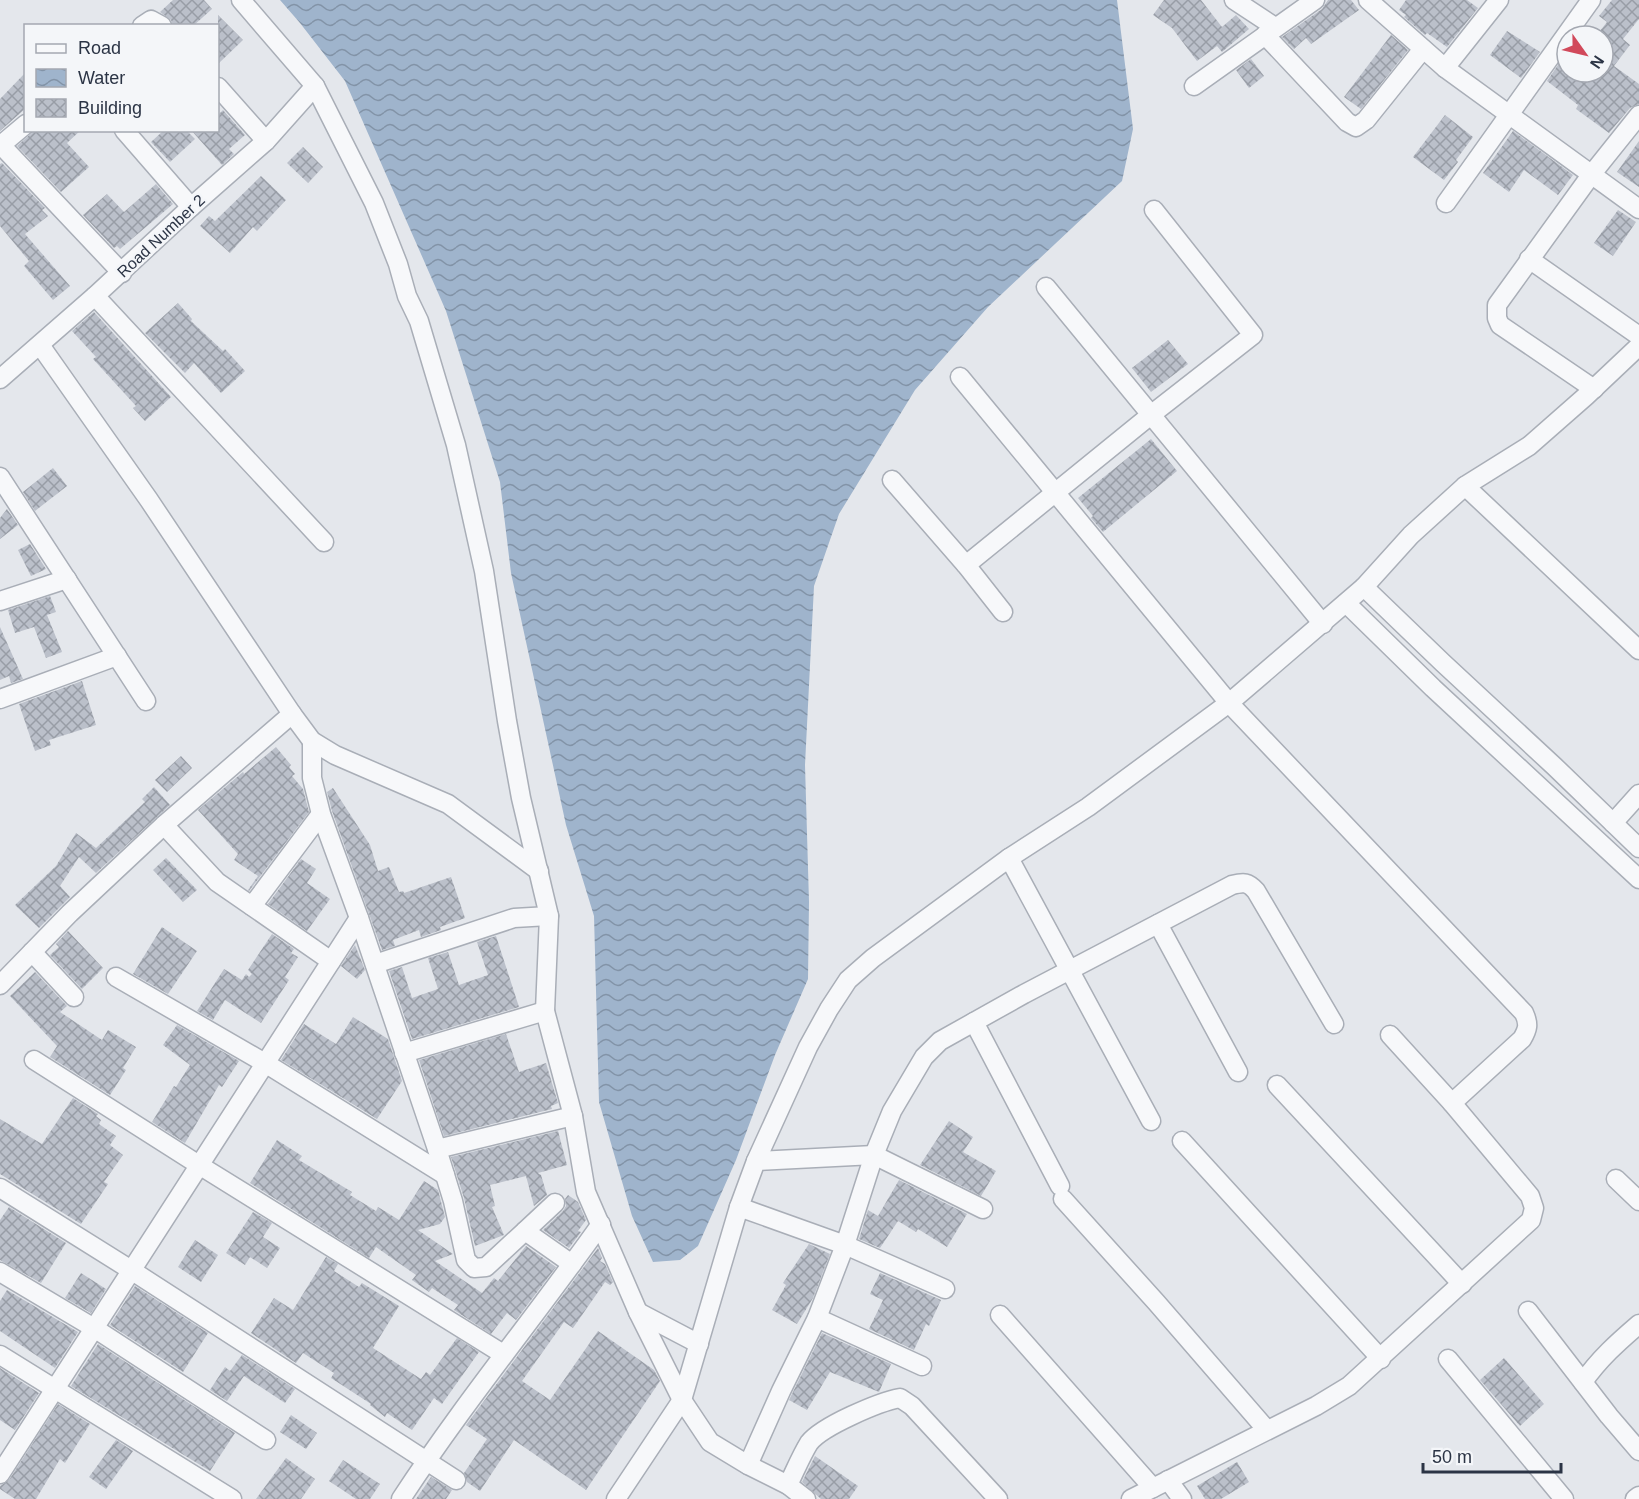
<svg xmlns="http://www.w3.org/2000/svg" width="1639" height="1499" font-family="Helvetica,sans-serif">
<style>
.water{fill:url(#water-waves)}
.building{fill:url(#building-cross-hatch)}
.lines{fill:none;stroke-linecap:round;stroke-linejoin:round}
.minor-casing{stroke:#a9aeb7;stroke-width:21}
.minor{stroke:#f7f8fa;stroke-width:18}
.labels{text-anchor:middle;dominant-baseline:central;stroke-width:5;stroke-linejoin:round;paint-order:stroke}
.street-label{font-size:16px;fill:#2b3445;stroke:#f4f6f9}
</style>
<defs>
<pattern id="water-waves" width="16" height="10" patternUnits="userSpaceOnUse" patternTransform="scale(1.5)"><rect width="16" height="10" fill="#9fb4cc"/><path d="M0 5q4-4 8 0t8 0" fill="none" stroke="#8293a7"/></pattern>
<pattern id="building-cross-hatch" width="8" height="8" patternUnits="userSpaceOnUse" patternTransform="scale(1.5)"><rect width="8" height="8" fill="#bbc0ca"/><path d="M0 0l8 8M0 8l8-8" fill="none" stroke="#989da6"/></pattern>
</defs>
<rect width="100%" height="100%" fill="#e4e7ec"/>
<polygon class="water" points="280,0 1117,0 1133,129 1122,181 988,307 915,390 839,514 814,586 805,765 809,902 808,979 775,1055 736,1160 698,1246 680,1260 653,1262 632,1216 599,1102 594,916 566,825 511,573 500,482 446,311 345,81 300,23"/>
<g class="building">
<polygon points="173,0 204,0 212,9 193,26 173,26 171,20 160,12"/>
<polygon points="1164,0 1201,0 1222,27 1236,15 1249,29 1222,52 1217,46 1197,61 1172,28 1153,15"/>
<polygon points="1328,0 1351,0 1359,10 1311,44 1306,38 1294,49 1282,37 1322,9"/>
<polygon points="1406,0 1467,0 1478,8 1447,47 1427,33 1425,35 1404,17 1406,15 1399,10"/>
<polygon points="1612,0 1639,0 1639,19 1623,39 1630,45 1614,66 1639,84 1639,104 1630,108 1609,133 1576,109 1578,105 1547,81 1560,62 1567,68 1567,72 1603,72 1603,36 1596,36 1607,22 1599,16"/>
<polygon points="218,15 243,40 218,64"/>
<polygon points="1507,31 1540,52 1521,78 1490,55"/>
<polygon points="1391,35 1408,50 1361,109 1344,97"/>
<polygon points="1251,59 1264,76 1249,88 1236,70"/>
<polygon points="26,72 26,108 0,131 0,99"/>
<polygon points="223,110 245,135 229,149 234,154 222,165 191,130 218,130 218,115"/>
<polygon points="1445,115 1473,137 1456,160 1458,162 1444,180 1413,157"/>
<polygon points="35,130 81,130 67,143 89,167 61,192 17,146"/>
<polygon points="164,130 186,130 195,139 170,162 151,142"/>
<polygon points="1513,131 1573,175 1558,195 1524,170 1509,192 1483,173"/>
<polygon points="1639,141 1639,187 1617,172"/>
<polygon points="303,147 323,167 308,183 287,163"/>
<polygon points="2,163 45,208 42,210 48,216 25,234 70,286 53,300 24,266 29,261 0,226 0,164"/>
<polygon points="261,176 286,200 257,231 253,227 230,253 200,226 209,216 215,221"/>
<polygon points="156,184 173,204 120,249 117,246 114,248 83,215 107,194 124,212"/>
<polygon points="1618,210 1636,222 1613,256 1594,243"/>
<polygon points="178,303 192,319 191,321 223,351 225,349 245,371 221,393 194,363 185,373 145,333"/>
<polygon points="94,312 171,397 145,421 133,408 136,406 93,359 96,357 72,331"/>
<polygon points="1168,340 1188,364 1151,392 1132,368"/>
<polygon points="1151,439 1177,471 1103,532 1091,518 1093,516 1078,498"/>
<polygon points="53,468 67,486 35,511 23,492"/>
<polygon points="7,509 18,525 0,539 0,518"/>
<polygon points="30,544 46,569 31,576 18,550"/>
<polygon points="50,596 56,612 47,615 62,652 46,658 34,627 15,633 8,610"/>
<polygon points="0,627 23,679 11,683 9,676 0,680"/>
<polygon points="82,681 96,725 49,740 51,745 35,751 19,704"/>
<polygon points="276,747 291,765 289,767 295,774 292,776 303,789 309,812 249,891 248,890 258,876 234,860 238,854 198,810 243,772 244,774"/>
<polygon points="181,756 192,768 167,792 155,780"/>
<polygon points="154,787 170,805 96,873 79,857 60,886 70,897 39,928 15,905 56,866 76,833 96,848 145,802 142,799"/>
<polygon points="333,788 370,845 378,871 389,867 399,892 403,891 404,893 451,877 465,918 440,927 441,930 421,937 419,930 393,940 395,946 382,950 332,811 327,792"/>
<polygon points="166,858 197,890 183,902 153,870"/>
<polygon points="301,859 316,869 307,883 330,899 307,931 268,904"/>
<polygon points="162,927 197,951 168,994 133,974"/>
<polygon points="68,931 103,968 82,989 50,955 59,947 56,944"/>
<polygon points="272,934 294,949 291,953 298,957 285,977 289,980 261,1023 225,1000 213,1020 197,1011 224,969 242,980 246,974 249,977 252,974 248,970"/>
<polygon points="496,936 519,1007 412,1039 389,971 402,967 412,998 438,989 428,958 448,952 459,985 488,975 477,942"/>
<polygon points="355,945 365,970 357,979 341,966"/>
<polygon points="35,972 67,1006 60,1012 102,1040 108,1030 136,1047 123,1068 126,1070 110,1095 50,1057 57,1046 10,996"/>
<polygon points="353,1017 388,1039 402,1081 377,1119 281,1060 304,1024 336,1044"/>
<polygon points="177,1025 239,1061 222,1087 219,1085 185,1143 152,1122 174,1086 176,1087 190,1065 163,1045"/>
<polygon points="506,1034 519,1072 546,1063 558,1103 551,1106 552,1109 444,1136 419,1060"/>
<polygon points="73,1098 98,1114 96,1116 101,1120 99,1124 116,1136 110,1145 123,1155 104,1182 108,1184 81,1224 0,1174 0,1119 42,1144"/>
<polygon points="949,1121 973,1137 963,1152 996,1171 981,1196 920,1165"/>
<polygon points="558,1131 567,1165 538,1173 541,1175 547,1195 534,1206 526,1176 490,1185 495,1206 492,1207 504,1235 475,1246 464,1198 451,1157"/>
<polygon points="277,1140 302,1156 299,1160 352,1192 350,1195 376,1211 378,1207 399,1220 424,1181 438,1190 445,1217 440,1224 418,1230 453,1254 435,1261 482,1293 494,1278 498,1281 526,1246 556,1267 516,1320 507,1313 491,1334 454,1310 458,1305 432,1288 429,1292 412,1280 416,1275 376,1247 369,1258 250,1183"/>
<polygon points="899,1180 967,1214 947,1247 918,1229 916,1232 898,1221 880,1248 859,1239 868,1210 878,1216"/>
<polygon points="568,1195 578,1202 586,1220 578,1231 581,1232 569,1248 543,1230 563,1211 566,1206 565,1199"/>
<polygon points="9,1207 66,1243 41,1283 0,1260 0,1220"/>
<polygon points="253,1212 272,1223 263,1237 280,1248 267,1268 250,1257 245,1265 226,1253"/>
<polygon points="195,1240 218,1255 201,1282 178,1267"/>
<polygon points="809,1244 830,1254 813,1298 797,1324 772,1310 786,1285 783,1283"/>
<polygon points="598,1248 602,1258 600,1261 605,1264 613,1282 610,1285 605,1282 573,1328 564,1322 522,1381 550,1400 598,1331 654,1370 660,1381 586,1490 514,1440 480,1491 467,1482 464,1473 487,1439 466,1425"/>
<polygon points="326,1257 338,1264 334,1271 359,1287 362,1283 399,1306 373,1348 421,1379 426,1372 430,1375 457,1338 479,1352 442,1404 434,1398 412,1430 387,1413 385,1417 370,1405 371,1404 331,1378 334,1373 303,1353 296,1363 251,1333 274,1298 293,1310"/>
<polygon points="81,1273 106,1289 91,1313 65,1298"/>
<polygon points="880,1273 941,1300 929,1326 926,1324 914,1350 869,1329 883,1300 870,1294"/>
<polygon points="135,1286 208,1333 183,1372 110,1325"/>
<polygon points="7,1290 78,1332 55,1368 0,1331 0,1301"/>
<polygon points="822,1333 891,1364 879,1392 830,1372 807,1410 789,1400"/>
<polygon points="98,1344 235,1433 210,1471 71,1386"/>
<polygon points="242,1355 295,1389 285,1403 244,1376 227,1401 210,1390 225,1367 230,1371"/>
<polygon points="1504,1358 1544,1404 1520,1426 1480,1380"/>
<polygon points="0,1368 39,1393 15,1430 0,1420"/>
<polygon points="58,1404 90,1424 65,1463 60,1459 36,1499 15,1499 0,1489 0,1486 9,1480"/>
<polygon points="291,1415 317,1433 306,1449 280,1432"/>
<polygon points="116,1440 133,1451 106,1489 89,1477"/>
<polygon points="815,1456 858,1486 849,1499 821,1499 802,1482"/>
<polygon points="286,1458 315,1479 301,1499 256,1499"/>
<polygon points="343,1460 380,1484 370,1499 356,1499 329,1481"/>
<polygon points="1237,1462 1249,1482 1221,1499 1205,1499 1197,1486"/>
<polygon points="431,1477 452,1490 446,1499 416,1499"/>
</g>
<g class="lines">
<g class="minor-casing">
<g id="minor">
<polyline points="241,0 315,86 374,203 398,264 407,296 419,321 456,445 484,571 507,721 521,798 549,916 545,1011 573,1116 586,1192 638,1312 682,1400 710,1442 748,1465 788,1485 806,1499"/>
<polyline points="1234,0 1275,27"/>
<polyline points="1368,0 1445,68 1639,209"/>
<polyline points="142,26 151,20 162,26"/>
<polyline points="1265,35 1347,122 1356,127 1366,120 1423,49"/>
<polyline points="1445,68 1499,0"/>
<polyline points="1194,86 1315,0"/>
<polyline points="218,87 266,141"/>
<polyline points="124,130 191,207"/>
<polyline points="0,144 122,273"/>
<polyline points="1,145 26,124"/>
<polyline points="1446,203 1591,0"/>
<polyline points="1529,259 1639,336"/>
<polyline points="1046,287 1323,624"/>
<polyline points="95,296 324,542"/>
<polyline points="40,345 149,500 292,714"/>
<path d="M960 377 1229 703 1524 1013C1529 1024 1528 1029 1522 1039L1452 1103 1530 1196 1534 1208 1531 1220 1349 1386 1316 1406 1131 1499"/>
<polyline points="0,379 95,296 191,207 266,141 315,86"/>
<polyline points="1594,389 1500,325 1497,318 1497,305 1591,175 1639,115"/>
<polyline points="0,477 146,701"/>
<polyline points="892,480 966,565 1003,612"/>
<polyline points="1465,486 1639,650"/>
<polyline points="966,565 1152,414 1253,335 1154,210"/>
<polyline points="1364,587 1443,663 1554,766 1639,848"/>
<polyline points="0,601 67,579"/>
<polyline points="1346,603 1433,688 1639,879"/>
<polyline points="0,699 117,656"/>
<polyline points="312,741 312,778 321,814 359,918 437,1149 453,1201 466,1260 474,1268 486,1267 525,1231 572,1264"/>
<polyline points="1613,823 1639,794"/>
<polyline points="164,825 217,882 331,961"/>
<polyline points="1009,858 1151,1121"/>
<polyline points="252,906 321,814"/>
<polyline points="1158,924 1238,1072"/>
<polyline points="32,952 74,997"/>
<polyline points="375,964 514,918 549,916"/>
<polyline points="116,977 265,1063 445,1175"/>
<polyline points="0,985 70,913 164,825 292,714 312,741 335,755 448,804 539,871"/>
<polyline points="974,1022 1060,1186"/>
<polyline points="1390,1035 1452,1103"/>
<polyline points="404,1053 545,1011"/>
<polyline points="34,1060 199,1165 503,1354"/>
<polyline points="1277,1085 1462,1284"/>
<polyline points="1182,1141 1381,1359"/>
<polyline points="437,1149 573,1116"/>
<polyline points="756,1161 874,1155 983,1209"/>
<polyline points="1616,1179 1639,1201"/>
<polyline points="0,1188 131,1270 456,1480"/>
<polyline points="1063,1199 1156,1302 1267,1430"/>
<polyline points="739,1207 845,1245 945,1289"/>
<polyline points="525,1231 555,1203"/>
<polyline points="0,1272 94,1328 266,1440"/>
<polyline points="1528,1311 1609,1416 1639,1451"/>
<polyline points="638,1312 699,1344"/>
<polyline points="1000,1315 1153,1488"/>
<polyline points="817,1318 922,1366"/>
<polyline points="0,1355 232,1499"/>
<polyline points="1448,1359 1564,1499"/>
<path d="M1583 1382C1599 1359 1618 1342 1639 1324"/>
<path d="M748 1465 781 1391 817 1318 845 1245 874 1155 892 1111 924 1057 940 1041 1024 994 1232 885C1244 882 1248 882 1256 891L1334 1024"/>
<polyline points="0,1474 359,918"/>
<polyline points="1168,1480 1182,1499"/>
<path d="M788 1485C795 1471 801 1456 809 1443 822 1426 879 1402 900 1398L912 1406 998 1499"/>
<path d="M401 1499C463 1404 535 1317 601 1224"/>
<polyline points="616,1499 682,1400 739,1207 756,1161 808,1047 829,1009 848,980 873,958 1009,858 1088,807 1229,703 1364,587 1411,535 1465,486 1529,446 1586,396 1639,346"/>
<polyline points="1635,1499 1639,1496"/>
</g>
</g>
<use href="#minor" class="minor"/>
</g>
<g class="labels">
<g class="street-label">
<text transform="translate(161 236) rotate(-43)">Road Number 2</text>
</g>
</g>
<rect x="24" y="24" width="195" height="108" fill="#f4f6f9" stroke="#a4a8b1" stroke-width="1.5"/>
<rect x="36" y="44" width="30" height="9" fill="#f7f8fa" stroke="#a4a8b1" stroke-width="1.5"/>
<text x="78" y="54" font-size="18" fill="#2b3445">Road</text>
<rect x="36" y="69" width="30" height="18" fill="url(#water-waves)" stroke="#a4a8b1" stroke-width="1.5"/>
<text x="78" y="84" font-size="18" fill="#2b3445">Water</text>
<rect x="36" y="99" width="30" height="18" fill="url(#building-cross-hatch)" stroke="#a4a8b1" stroke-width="1.5"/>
<text x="78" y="114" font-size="18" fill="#2b3445">Building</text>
<g transform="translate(1585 54) rotate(124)"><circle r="28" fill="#f4f6f9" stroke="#a4a8b1" stroke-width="1.5"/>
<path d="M0-4.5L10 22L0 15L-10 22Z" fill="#d1495b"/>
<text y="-9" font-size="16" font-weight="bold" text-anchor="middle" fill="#2b3445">N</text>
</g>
<path d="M1423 1463v9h138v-9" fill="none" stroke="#2b3445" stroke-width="3"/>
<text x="1432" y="1463" font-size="18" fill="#2b3445" stroke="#f4f6f9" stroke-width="4.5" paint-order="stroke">50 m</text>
</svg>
